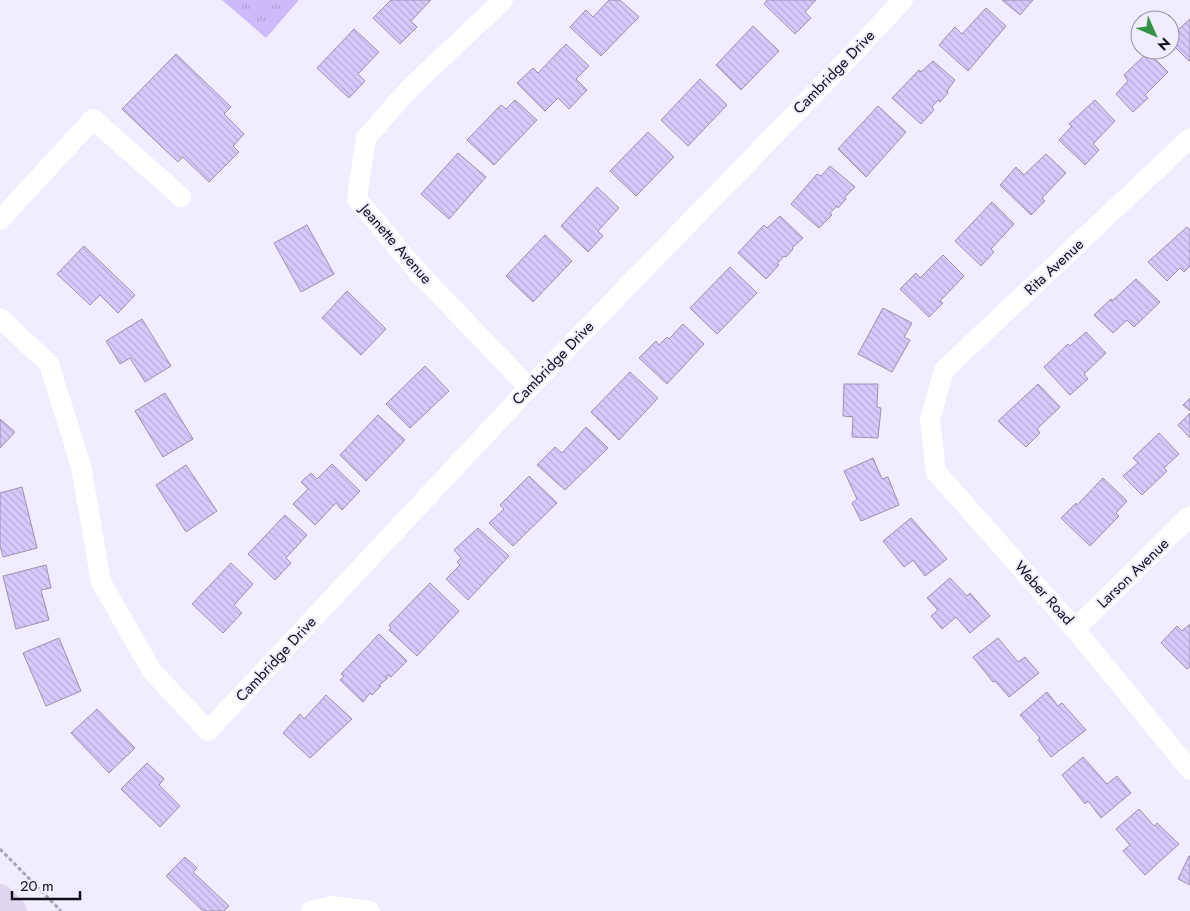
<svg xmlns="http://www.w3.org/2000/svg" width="1190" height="911" font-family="Jost,sans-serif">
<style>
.park{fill:url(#park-tufts)}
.building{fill:url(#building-back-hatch);stroke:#9992ae}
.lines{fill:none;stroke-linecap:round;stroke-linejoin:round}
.path{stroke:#a8a4b4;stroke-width:3;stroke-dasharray:4 2.5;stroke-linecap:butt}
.street{stroke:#fff;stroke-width:20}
.secondary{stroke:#dfd7f0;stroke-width:28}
.labels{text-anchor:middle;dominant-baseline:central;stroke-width:4;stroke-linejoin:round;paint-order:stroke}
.street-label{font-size:15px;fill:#100e18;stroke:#f1ecff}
</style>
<defs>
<pattern id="park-tufts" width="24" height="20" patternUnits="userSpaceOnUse" patternTransform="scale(1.25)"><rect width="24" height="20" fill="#cdbafa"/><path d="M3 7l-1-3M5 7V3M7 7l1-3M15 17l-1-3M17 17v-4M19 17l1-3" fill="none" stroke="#af9fd6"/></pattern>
<pattern id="building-back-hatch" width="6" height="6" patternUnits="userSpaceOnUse" patternTransform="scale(1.25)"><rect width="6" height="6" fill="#d7c9fb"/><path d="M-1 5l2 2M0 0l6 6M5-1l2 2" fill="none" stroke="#b8abd6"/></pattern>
</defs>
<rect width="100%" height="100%" fill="#f1ecff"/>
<polygon class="park" points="222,0 299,0 266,38"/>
<g class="building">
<polygon points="391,0 431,0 411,21 417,27 400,44 373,18"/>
<polygon points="609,0 620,0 639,17 601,56 570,27 586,10 593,17"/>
<polygon points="767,0 816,0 805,12 811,18 795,34 764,4"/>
<polygon points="1002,0 1033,0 1020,15"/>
<polygon points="986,8 1006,26 968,71 939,45 955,27 962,34"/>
<polygon points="1190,19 1190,60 1189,61 1170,42 1170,37"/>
<polygon points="753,26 779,51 741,90 716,65"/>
<polygon points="354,29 379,52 358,74 365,81 349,98 317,68"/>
<polygon points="566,44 589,66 576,79 587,90 569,109 558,98 545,111 517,83 533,68 538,73"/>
<polygon points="1148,52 1168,72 1145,95 1148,98 1133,112 1116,94 1128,81 1124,75"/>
<polygon points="176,54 231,107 224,114 244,134 233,146 239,152 209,182 183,157 178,162 122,109"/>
<polygon points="933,61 955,80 947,91 948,93 940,102 938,100 932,107 934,110 921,124 892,98 919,70 921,72"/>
<polygon points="700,79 727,105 688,146 661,120"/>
<polygon points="515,100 537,120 494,165 467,140 501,105 506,109"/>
<polygon points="1095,100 1115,121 1093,144 1099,150 1085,165 1059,140 1072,126 1069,124"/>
<polygon points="878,106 906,132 866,177 838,149"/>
<polygon points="648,132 674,157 636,196 610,171"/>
<polygon points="458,153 486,177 449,219 421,194"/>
<polygon points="1046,154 1066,173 1042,198 1045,201 1031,215 1000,185 1016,167 1024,175"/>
<polygon points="830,166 855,187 845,197 846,199 838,208 837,206 830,213 832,215 819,228 791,204 817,174 821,176"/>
<polygon points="597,187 619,208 598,231 603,236 588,252 561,226"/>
<polygon points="992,202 1014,224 991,249 994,252 981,266 955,241"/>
<polygon points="780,216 803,238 792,248 793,249 786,257 784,256 777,264 779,265 766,279 738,253 764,225 767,228"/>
<polygon points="307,225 334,274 301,292 274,243"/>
<polygon points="1187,227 1190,230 1190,266 1184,272 1180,268 1167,281 1148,262"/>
<polygon points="545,235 572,261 533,302 506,276"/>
<polygon points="84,246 135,295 118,313 100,295 90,305 57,274"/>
<polygon points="943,255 964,276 940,301 943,303 929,317 900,289 916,273 920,278"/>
<polygon points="730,267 757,293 717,334 690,308"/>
<polygon points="1136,279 1160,302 1134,327 1127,320 1113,333 1094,315 1111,299 1112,301"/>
<polygon points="347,291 386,329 361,355 322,318"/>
<polygon points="883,308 912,323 904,337 910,340 892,372 858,354"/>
<polygon points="142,319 171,366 145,382 130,358 120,364 106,341"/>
<polygon points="683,324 704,344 667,384 639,358 656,341 659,345 667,337 669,339"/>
<polygon points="1086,332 1106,353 1084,374 1088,379 1070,395 1044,367 1068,344 1070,346"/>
<polygon points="425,366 449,391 410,428 386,404"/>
<polygon points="630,372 658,398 619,440 591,412"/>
<polygon points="844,384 878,384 877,407 881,408 878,438 852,437 853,417 843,416"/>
<polygon points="1038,384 1060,407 1037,429 1040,433 1026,447 998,421"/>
<polygon points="165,393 193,439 163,457 135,411"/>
<polygon points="1190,398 1190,411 1183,405"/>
<polygon points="1190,413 1190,438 1178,425"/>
<polygon points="378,415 405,440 366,481 340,455"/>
<polygon points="0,419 15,432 0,448"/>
<polygon points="586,427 608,448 565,490 537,465 555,447 562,453"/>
<polygon points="1159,433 1179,454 1164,468 1167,471 1142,495 1123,476 1138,463 1133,458"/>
<polygon points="873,458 882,479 888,477 899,505 861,521 852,503 857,499 844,471"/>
<polygon points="332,464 360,491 342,510 336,503 315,525 293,504 308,489 301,482 311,473 317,479"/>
<polygon points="186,465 217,511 186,532 156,485"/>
<polygon points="529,476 557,503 513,546 489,523 504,509 500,505"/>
<polygon points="1103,478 1127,501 1116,513 1119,516 1090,546 1061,518 1076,503 1077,505"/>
<polygon points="22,487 37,548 3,557 0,545 0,493"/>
<polygon points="285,515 307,535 286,558 291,563 275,580 248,554"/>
<polygon points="911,518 947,559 925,576 913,560 904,567 883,541"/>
<polygon points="478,528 509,556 468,600 446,579 460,565 457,562 461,558 454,550"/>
<polygon points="231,563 253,584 234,605 242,613 223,633 192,604"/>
<polygon points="46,565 51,588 41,590 49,620 16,629 3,576"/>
<polygon points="950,578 967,596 970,593 990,616 970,633 956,617 942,629 931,616 938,610 927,598"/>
<polygon points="430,583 459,611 417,656 389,630 391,628 389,625"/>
<polygon points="1190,624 1190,667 1187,669 1161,643 1177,626 1182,631"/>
<polygon points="379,634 407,661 391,677 387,675 385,676 388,678 379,685 381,686 372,695 370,693 363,702 340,680 344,676 341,674"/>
<polygon points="59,638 81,691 46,706 23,653"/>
<polygon points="998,638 1018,662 1025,657 1039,673 1009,697 995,681 993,682 973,657"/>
<polygon points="1047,692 1058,706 1062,703 1086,730 1051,757 1038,740 1040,738 1020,715"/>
<polygon points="326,695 352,719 310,758 283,733 300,714 304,719"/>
<polygon points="97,709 135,748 109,773 71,733"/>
<polygon points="1083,757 1107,784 1117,776 1131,793 1101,818 1088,801 1085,804 1062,775"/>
<polygon points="147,763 164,779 159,785 180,806 160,827 121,789"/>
<polygon points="1139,809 1154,826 1157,823 1179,844 1145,875 1123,851 1130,845 1116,829"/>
<polygon points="1189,856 1190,856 1190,885 1178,879"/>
<polygon points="185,857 197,868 193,872 229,906 224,911 203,911 166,876"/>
</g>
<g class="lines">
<polyline class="path" points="0,849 61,911"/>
<g class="street">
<polyline points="503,0 409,89 366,138 357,199 418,272 529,388"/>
<polyline points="1190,138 944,370 930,420 936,472 1075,629 1190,770"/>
<polyline points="0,220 93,119 181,197"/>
<polyline points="0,318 49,364 81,466 101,582 152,671 208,731 529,388 843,64 903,0"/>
<polyline points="1075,629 1190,516"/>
<polyline points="311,911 332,906 370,911"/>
</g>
<polyline class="secondary" points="0,898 13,911"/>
</g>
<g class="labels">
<g class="street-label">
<text transform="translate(834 72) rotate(-46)">Cambridge Drive</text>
<text transform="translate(396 244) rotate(49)">Jeanette Avenue</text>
<text transform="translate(1054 267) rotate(-43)">Rita Avenue</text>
<text transform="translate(553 363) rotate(-46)">Cambridge Drive</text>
<text transform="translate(1133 573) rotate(-44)">Larson Avenue</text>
<text transform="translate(1044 593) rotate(48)">Weber Road</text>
<text transform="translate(276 659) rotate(-47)">Cambridge Drive</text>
</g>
</g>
<g transform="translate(1155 35) rotate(135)"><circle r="24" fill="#f1ecff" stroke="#9793a3"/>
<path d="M0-4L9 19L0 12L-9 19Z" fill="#329448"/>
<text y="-8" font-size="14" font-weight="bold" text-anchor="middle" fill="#100e18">N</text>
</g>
<path d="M12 891v8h68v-8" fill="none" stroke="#100e18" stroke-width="2.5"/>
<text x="20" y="891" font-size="15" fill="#100e18" stroke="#f1ecff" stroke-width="4" paint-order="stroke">20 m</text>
</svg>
